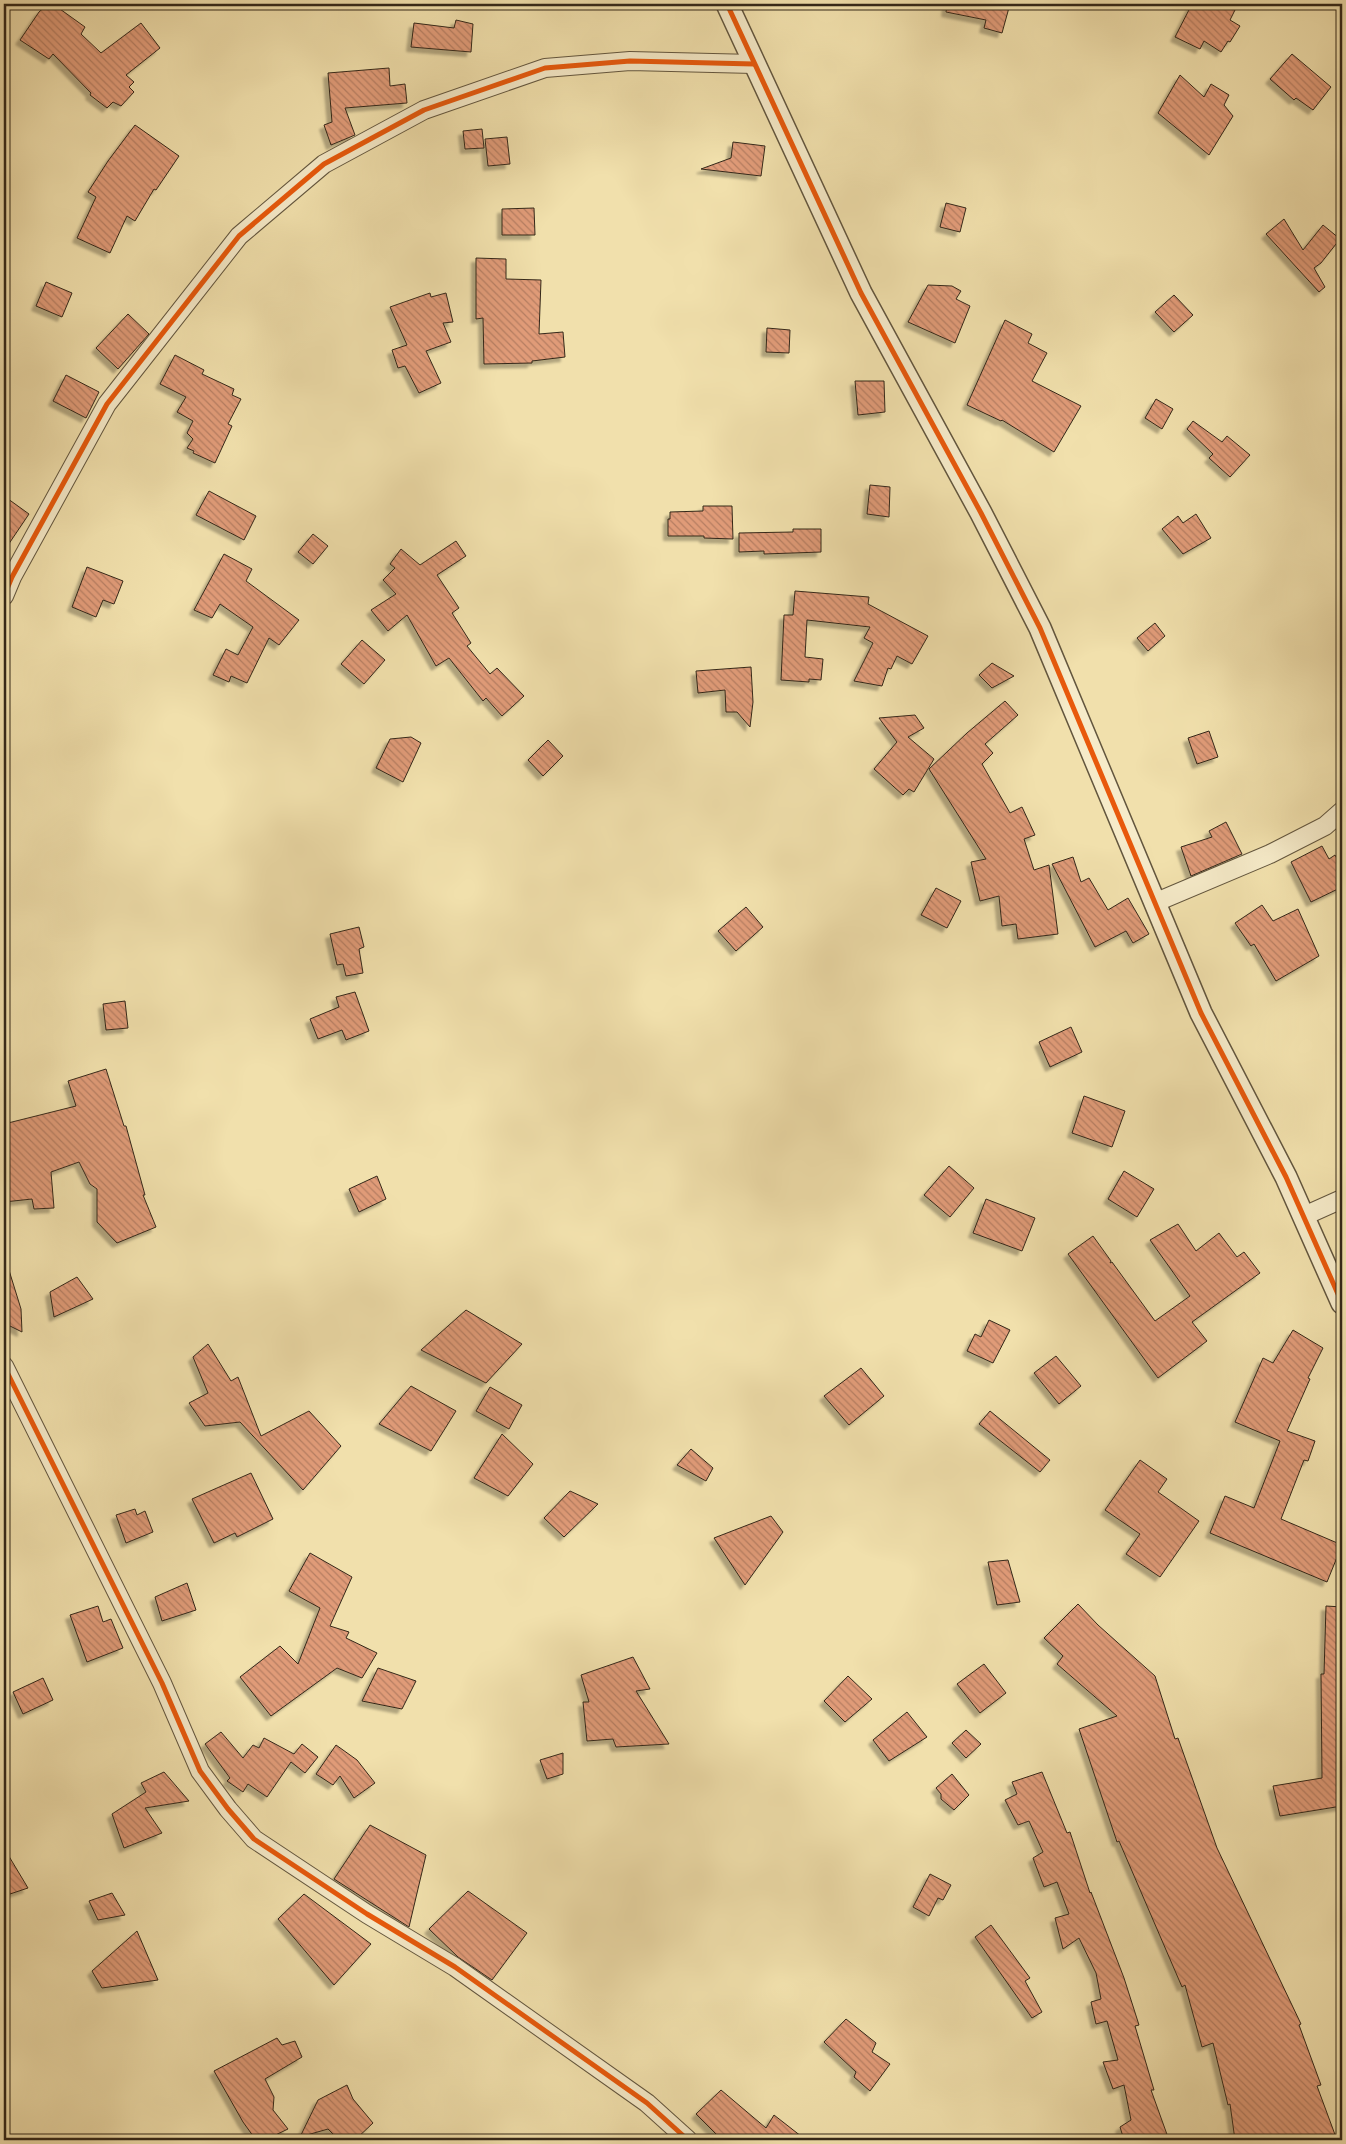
<svg xmlns="http://www.w3.org/2000/svg" width="1346" height="2144" font-family="'IM FELL English',serif">
<style>
.building{fill:url(#building-back-hatch);stroke:#342819;filter:url(#shadow)}
.lines{fill:none;stroke-linecap:round;stroke-linejoin:round}
.minor-casing{stroke:#63563e;stroke-width:20}
.tertiary-casing{stroke:#63563e;stroke-width:24}
.minor{stroke:#f6ebc9;stroke-width:18}
.tertiary{stroke:#f6ebc9;stroke-width:21}
.cycleway-casing{stroke:#f6ebc9;stroke-width:8}
.cycleway{stroke:#e8590c;stroke-width:5}
</style>
<defs>
<pattern id="building-back-hatch" width="6" height="6" patternUnits="userSpaceOnUse" patternTransform="scale(1.25)"><rect width="6" height="6" fill="#e09b78"/><path d="M-1 5l2 2M0 0l6 6M5-1l2 2" fill="none" stroke="#b67e62"/></pattern>
<filter id="shadow"><feDropShadow dx="-4.5" dy="4.5" stdDeviation="1" flood-color="#0004"/></filter>
</defs>
<rect width="100%" height="100%" fill="#f1e0ac"/>
<filter id="stains"><feTurbulence type="fractalNoise" baseFrequency=".004" numOctaves="4"/><feColorMatrix values="0 0 0 0 .2 0 0 0 0 .09 0 0 0 0 .02 0 0 0 .5 -.17"/></filter>
<radialGradient id="worn" r=".72"><stop offset=".6" stop-color="#630" stop-opacity="0"/><stop offset="1" stop-color="#630" stop-opacity=".3"/></radialGradient>
<g class="building">
<polygon points="48,4 53,4 85,27 81,34 101,53 141,23 160,48 126,75 134,82 129,87 134,92 121,106 113,102 107,108 90,95 91,93 53,54 49,59 20,40 39,12"/>
<polygon points="947,4 1010,4 1002,33 984,28 986,20 946,12"/>
<polygon points="1192,4 1238,4 1230,20 1240,26 1230,42 1228,41 1221,52 1204,41 1200,49 1175,37"/>
<polygon points="456,20 473,24 471,52 411,47 414,23 454,28"/>
<polygon points="1292,54 1331,87 1313,110 1296,98 1294,100 1270,79"/>
<polygon points="389,68 390,86 405,84 407,103 345,108 355,135 331,145 324,125 332,122 328,73"/>
<polygon points="1180,75 1204,97 1211,84 1229,95 1224,105 1233,116 1209,155 1158,113"/>
<polygon points="135,125 179,156 156,190 154,189 135,221 127,216 110,253 77,238 96,197 88,192 108,161"/>
<polygon points="482,129 484,148 465,149 463,131"/>
<polygon points="507,137 510,164 488,166 485,139"/>
<polygon points="733,142 765,146 761,176 701,169 731,158"/>
<polygon points="946,203 966,208 960,232 940,227"/>
<polygon points="534,208 535,235 502,235 502,209"/>
<polygon points="1284,219 1303,250 1323,225 1340,239 1321,263 1314,268 1325,287 1319,292 1266,234"/>
<polygon points="476,258 506,259 506,279 541,280 539,334 563,332 565,357 532,361 532,363 484,364 483,318 476,319"/>
<polygon points="46,282 72,293 62,317 36,306"/>
<polygon points="928,285 952,286 961,291 956,299 970,306 955,343 908,322"/>
<polygon points="430,293 431,297 446,293 453,322 443,323 451,342 426,351 441,383 419,393 405,366 398,368 392,350 407,345 390,307"/>
<polygon points="1174,295 1193,315 1174,332 1155,312"/>
<polygon points="128,314 149,334 118,369 96,348"/>
<polygon points="1005,320 1032,334 1028,343 1047,353 1032,381 1081,406 1054,452 1002,420 1001,421 967,405"/>
<polygon points="767,328 790,330 789,353 766,352"/>
<polygon points="175,355 204,370 202,374 234,389 232,395 241,399 228,424 232,426 215,463 193,453 194,451 187,448 193,439 187,433 193,421 177,412 186,397 160,384"/>
<polygon points="66,375 99,392 86,418 53,401"/>
<polygon points="855,381 884,381 885,412 858,415"/>
<polygon points="1156,399 1173,409 1162,429 1145,418"/>
<polygon points="1193,421 1222,442 1227,436 1250,455 1230,477 1209,458 1213,454 1187,429"/>
<polygon points="870,485 890,487 889,517 867,514"/>
<polygon points="209,491 256,516 244,540 196,515"/>
<polygon points="4,496 29,514 4,551"/>
<polygon points="703,506 732,506 733,539 704,538 704,536 668,536 668,519 670,519 670,512 703,511"/>
<polygon points="1196,514 1211,538 1183,554 1162,529 1178,516 1183,523"/>
<polygon points="793,529 821,529 821,552 764,554 764,551 739,552 739,533 793,532"/>
<polygon points="313,534 328,546 313,564 298,552"/>
<polygon points="456,541 466,556 437,575 459,608 452,613 471,643 467,646 490,674 497,668 524,696 502,716 486,698 483,701 449,658 436,666 407,615 388,631 371,610 396,594 383,580 395,568 390,564 401,549 420,565"/>
<polygon points="224,554 252,569 246,581 299,620 279,645 269,638 247,683 231,676 229,682 213,675 226,649 238,655 253,627 220,604 212,618 194,610"/>
<polygon points="87,567 123,581 114,604 103,600 96,617 72,607"/>
<polygon points="795,591 869,597 868,604 928,636 912,664 897,656 891,669 888,668 882,686 854,681 873,643 864,638 870,627 807,620 805,657 823,659 821,680 809,679 809,682 781,680 784,615 793,615"/>
<polygon points="1155,623 1165,636 1148,651 1137,638"/>
<polygon points="362,640 385,660 364,684 341,664"/>
<polygon points="992,663 1014,676 992,688 979,675"/>
<polygon points="751,667 753,702 750,727 737,712 726,712 725,690 698,693 696,671"/>
<polygon points="1005,701 1018,715 985,744 993,753 982,764 1010,813 1022,807 1035,835 1024,839 1034,870 1049,865 1058,934 1018,939 1016,924 1002,926 999,896 980,901 971,862 986,859 929,769 967,733"/>
<polygon points="915,715 924,728 908,737 934,759 914,792 909,789 903,795 874,769 897,742 879,718"/>
<polygon points="1209,731 1218,757 1197,764 1188,738"/>
<polygon points="411,737 421,743 403,782 376,768 390,739"/>
<polygon points="548,740 563,756 543,776 528,760"/>
<polygon points="1226,822 1242,854 1191,876 1181,847 1212,837 1209,831"/>
<polygon points="1322,846 1329,859 1335,855 1342,868 1342,887 1311,902 1291,862"/>
<polygon points="1073,857 1081,882 1089,878 1108,910 1128,898 1149,934 1133,943 1126,931 1095,947 1052,864"/>
<polygon points="936,888 961,901 947,928 921,915"/>
<polygon points="1262,905 1273,921 1298,909 1319,956 1276,981 1254,944 1251,946 1235,923"/>
<polygon points="746,907 763,927 736,951 718,931"/>
<polygon points="359,927 364,947 359,949 363,973 346,976 343,964 337,965 330,934"/>
<polygon points="355,992 369,1031 346,1040 342,1030 318,1039 310,1019 339,1007 336,997"/>
<polygon points="125,1001 128,1028 106,1030 103,1004"/>
<polygon points="1071,1027 1082,1052 1050,1067 1039,1042"/>
<polygon points="106,1069 124,1126 126,1126 145,1195 143,1195 156,1227 117,1243 97,1222 97,1189 90,1184 79,1162 51,1172 54,1208 34,1209 32,1199 4,1202 4,1124 76,1106 68,1081"/>
<polygon points="1084,1096 1125,1111 1112,1147 1072,1133"/>
<polygon points="949,1166 974,1188 950,1217 924,1195"/>
<polygon points="1124,1171 1154,1189 1137,1217 1108,1199"/>
<polygon points="377,1176 386,1199 359,1212 349,1189"/>
<polygon points="986,1199 1035,1218 1022,1251 973,1233"/>
<polygon points="1178,1224 1196,1251 1219,1233 1237,1257 1244,1252 1260,1273 1192,1322 1207,1341 1158,1378 1068,1254 1093,1236 1111,1261 1110,1263 1112,1262 1155,1321 1190,1296 1150,1240"/>
<polygon points="8,1267 21,1309 22,1332 4,1323 4,1268"/>
<polygon points="77,1277 93,1299 54,1317 50,1292"/>
<polygon points="466,1310 522,1344 486,1383 421,1350"/>
<polygon points="989,1320 1010,1330 993,1363 967,1351 975,1334 981,1337"/>
<polygon points="1293,1330 1323,1348 1308,1378 1310,1379 1287,1431 1315,1441 1308,1461 1304,1460 1281,1519 1342,1545 1327,1582 1210,1533 1225,1496 1254,1508 1280,1441 1235,1422 1263,1358 1273,1363"/>
<polygon points="208,1344 231,1381 238,1377 261,1436 309,1411 341,1446 303,1490 240,1422 205,1426 189,1403 208,1393 193,1357"/>
<polygon points="1056,1356 1081,1386 1059,1404 1034,1373"/>
<polygon points="861,1368 884,1396 849,1425 824,1396"/>
<polygon points="411,1386 456,1411 431,1451 379,1424"/>
<polygon points="490,1387 522,1405 509,1429 476,1411"/>
<polygon points="990,1411 1050,1460 1040,1472 979,1424"/>
<polygon points="502,1434 533,1464 508,1496 474,1478"/>
<polygon points="691,1449 713,1468 706,1481 677,1465"/>
<polygon points="1140,1460 1167,1479 1158,1492 1199,1521 1160,1577 1126,1554 1140,1534 1105,1510"/>
<polygon points="251,1473 273,1519 237,1537 235,1533 214,1543 192,1499"/>
<polygon points="570,1491 598,1504 564,1537 544,1518"/>
<polygon points="135,1509 137,1515 145,1511 153,1532 126,1543 116,1515"/>
<polygon points="771,1516 783,1532 745,1585 714,1538"/>
<polygon points="310,1553 352,1577 330,1626 349,1632 346,1638 377,1653 362,1678 337,1668 271,1716 240,1677 280,1646 298,1664 320,1608 289,1591"/>
<polygon points="1008,1560 1020,1602 997,1605 988,1562"/>
<polygon points="187,1583 196,1610 162,1621 155,1597"/>
<polygon points="1078,1604 1098,1625 1155,1676 1175,1739 1178,1738 1217,1848 1301,2024 1299,2025 1321,2085 1317,2086 1337,2140 1235,2140 1230,2104 1228,2105 1213,2043 1202,2047 1185,1985 1182,1987 1119,1841 1117,1842 1079,1729 1117,1716 1057,1664 1063,1656 1044,1638"/>
<polygon points="98,1606 103,1622 111,1619 123,1648 87,1662 70,1615"/>
<polygon points="1326,1606 1342,1607 1342,1806 1280,1816 1273,1786 1322,1778 1321,1674 1324,1674"/>
<polygon points="633,1657 650,1689 636,1691 669,1744 616,1747 613,1739 587,1741 583,1702 589,1702 581,1675"/>
<polygon points="984,1664 1006,1693 980,1713 957,1684"/>
<polygon points="378,1668 416,1681 402,1709 362,1701"/>
<polygon points="848,1676 872,1699 845,1722 824,1701"/>
<polygon points="43,1678 53,1700 23,1714 13,1692"/>
<polygon points="907,1712 927,1737 889,1761 873,1740"/>
<polygon points="966,1730 981,1744 966,1758 952,1743"/>
<polygon points="221,1732 243,1758 253,1745 259,1748 264,1738 294,1754 302,1744 318,1757 305,1773 291,1762 267,1797 248,1784 243,1792 227,1781 230,1778 205,1744"/>
<polygon points="336,1745 357,1760 375,1783 354,1798 340,1776 333,1785 316,1774"/>
<polygon points="563,1753 563,1774 547,1779 540,1760"/>
<polygon points="164,1772 189,1801 145,1808 162,1833 124,1848 112,1814 146,1792 141,1783"/>
<polygon points="1042,1772 1067,1833 1070,1832 1090,1893 1091,1892 1124,1978 1139,2025 1135,2026 1154,2090 1151,2090 1169,2140 1124,2140 1120,2127 1131,2120 1124,2085 1113,2089 1103,2062 1118,2060 1107,2021 1096,2024 1091,2002 1101,1999 1096,1973 1079,1938 1063,1949 1055,1918 1069,1914 1057,1882 1044,1887 1033,1858 1043,1852 1029,1821 1018,1825 1005,1800 1017,1794 1012,1782"/>
<polygon points="952,1774 969,1795 954,1810 941,1799 941,1794 936,1788"/>
<polygon points="370,1825 426,1855 409,1927 334,1879"/>
<polygon points="4,1848 28,1888 4,1896"/>
<polygon points="930,1874 951,1885 943,1900 938,1898 929,1916 913,1907"/>
<polygon points="468,1891 527,1933 492,1980 458,1957 429,1929"/>
<polygon points="112,1893 125,1915 98,1920 89,1901"/>
<polygon points="304,1894 371,1944 334,1985 278,1919"/>
<polygon points="991,1925 1030,1978 1025,1981 1042,2012 1032,2018 975,1937"/>
<polygon points="137,1931 158,1980 102,1988 92,1971"/>
<polygon points="846,2019 876,2043 872,2052 890,2064 870,2091 854,2077 856,2072 824,2042"/>
<polygon points="277,2038 282,2045 295,2041 302,2057 265,2079 274,2097 273,2110 288,2129 265,2140 256,2140 243,2122 214,2071"/>
<polygon points="347,2085 353,2099 373,2123 355,2140 339,2140 328,2129 300,2137 318,2100"/>
<polygon points="721,2090 766,2128 774,2115 806,2140 722,2140 696,2114"/>
</g>
<g class="lines">
<g class="minor-casing">
<g id="minor">
<polyline points="4,596 12,577 107,404 239,236 324,164 424,110 545,68 630,61 754,64"/>
<polyline points="1154,903 1270,854 1325,826 1342,811"/>
<polyline points="1304,1216 1342,1199"/>
<polyline points="4,1366 162,1683 200,1771 228,1809 254,1839 367,1914 455,1967 647,2103 688,2140"/>
</g>
</g>
<g class="tertiary-casing">
<polyline id="tertiary" points="727,4 861,293 981,513 1040,628 1201,1013 1286,1177 1342,1303"/>
</g>
<use href="#minor" class="minor"/>
<use href="#tertiary" class="tertiary"/>
<g class="cycleway-casing">
<g id="cycleway">
<polyline points="727,4 861,293 981,513 1040,628 1201,1013 1286,1177 1342,1303"/>
<polyline points="4,596 12,577 107,404 239,236 324,164 424,110 545,68 630,61 754,64"/>
<polyline points="4,1366 162,1683 200,1771 228,1809 254,1839 367,1914 455,1967 647,2103 688,2140"/>
</g>
</g>
<use href="#cycleway" class="cycleway"/>
</g>
<rect width="1346" height="2144" fill="none" stroke="#f1e0ac" stroke-width="20"/>
<rect x="5" y="5" width="1336" height="2134" fill="none" stroke="#342819" stroke-width="2.5"/>
<rect x="10" y="10" width="1326" height="2124" fill="none" stroke="#342819"/>
<rect width="100%" height="100%" filter="url(#stains)"/>
<rect width="100%" height="100%" fill="url(#worn)"/>
</svg>
